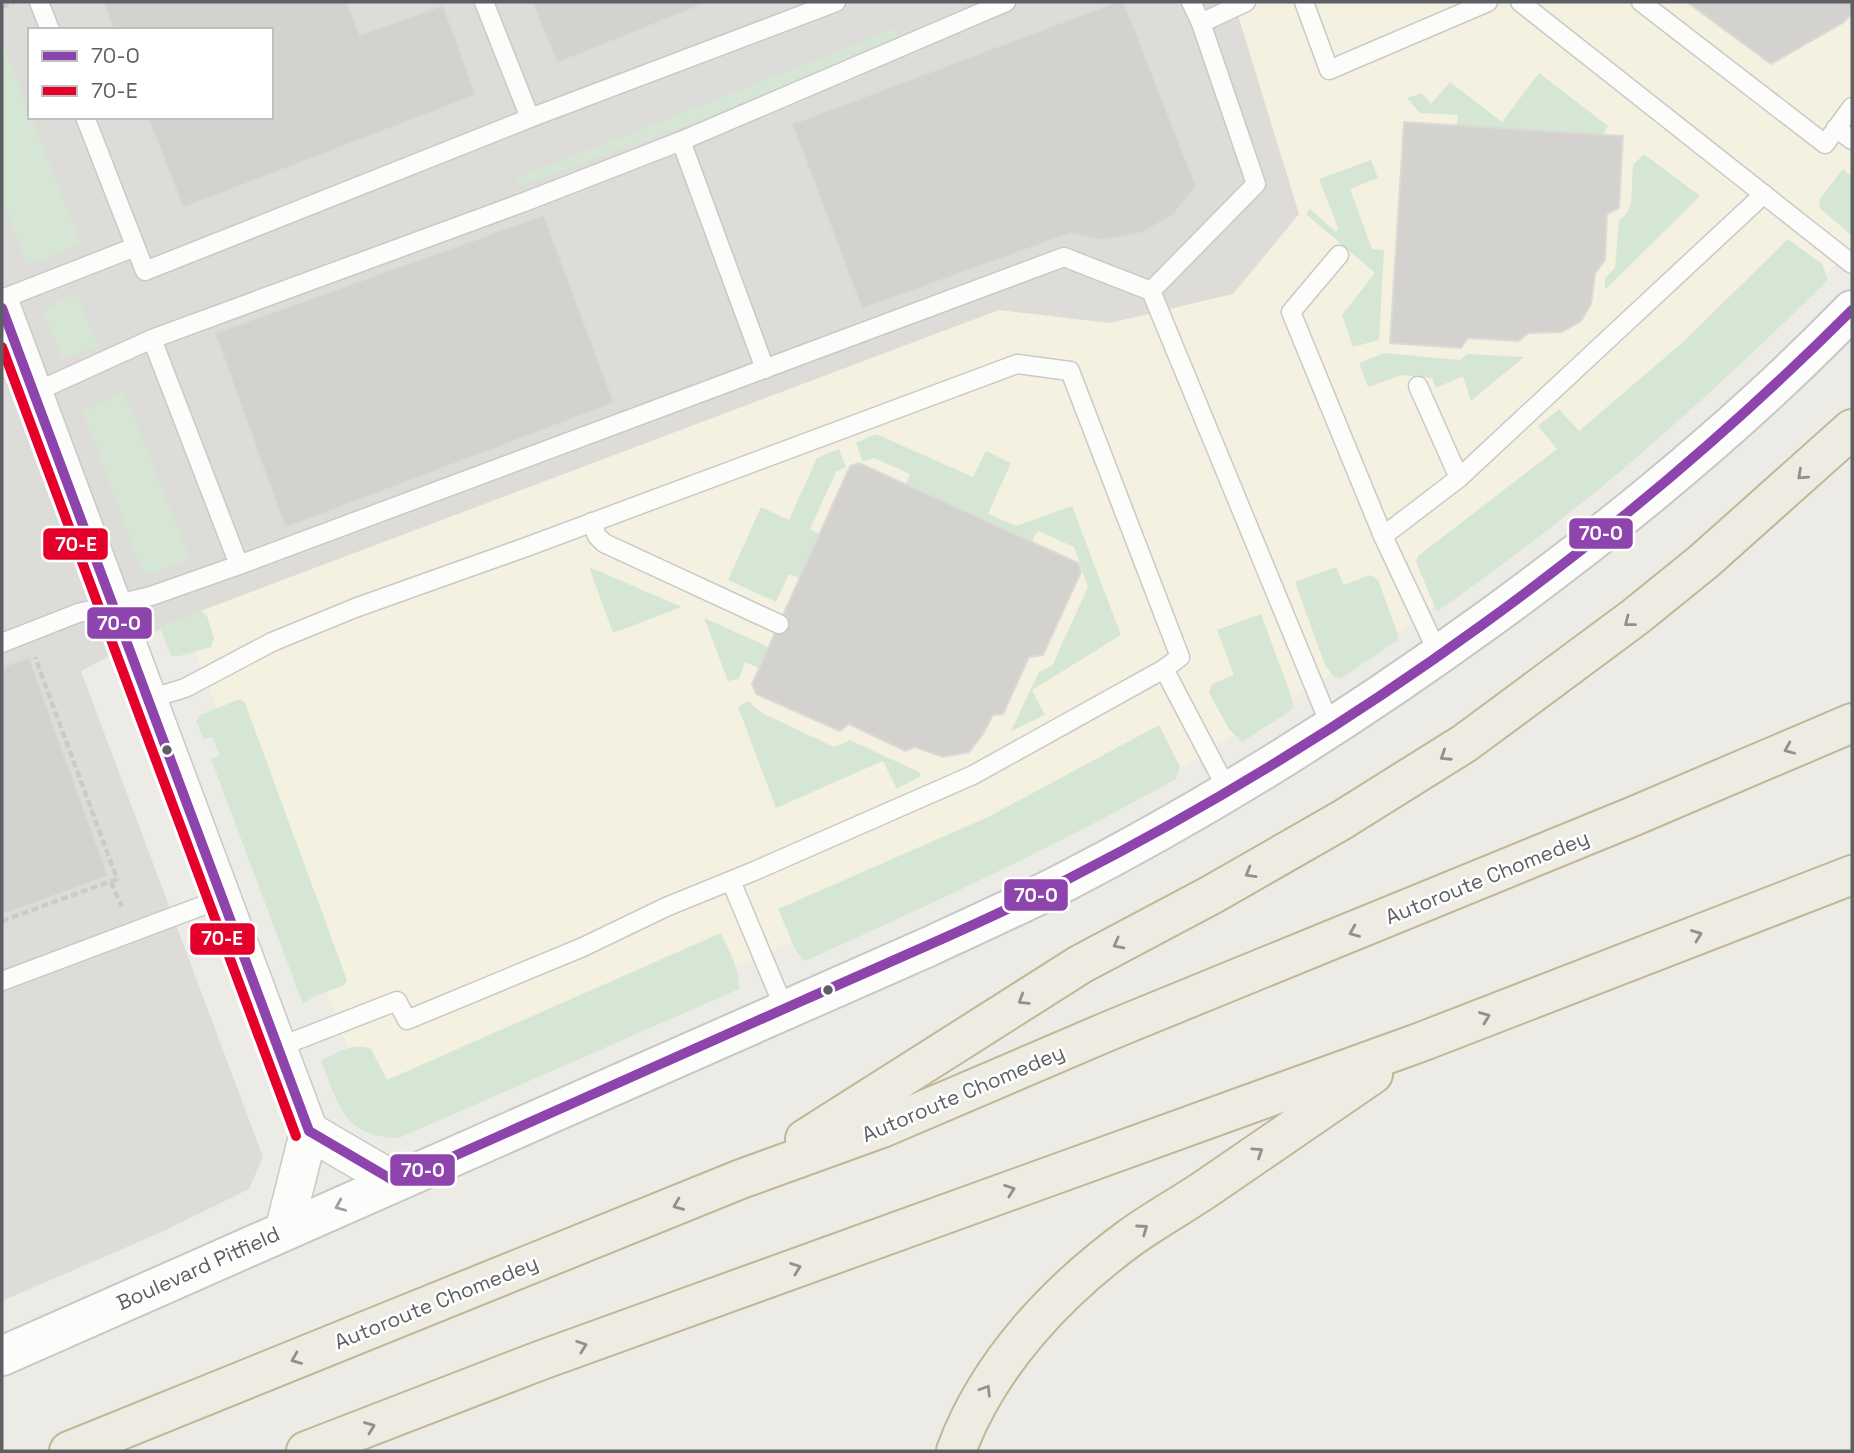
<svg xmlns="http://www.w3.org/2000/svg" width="1854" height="1453" font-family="'Space Grotesk',sans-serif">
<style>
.commercial{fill:#f5f1e0}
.industrial{fill:#dddcd8;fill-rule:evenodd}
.green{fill:#d5e7d4}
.building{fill:#d3d2cf;stroke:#dbdad6;stroke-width:2}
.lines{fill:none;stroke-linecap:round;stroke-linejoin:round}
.lane-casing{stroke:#c9c9c8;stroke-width:21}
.street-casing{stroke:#c9c9c8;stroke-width:40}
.secondary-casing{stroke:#c7c8c6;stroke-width:42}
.highway-casing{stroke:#c1b796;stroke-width:42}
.path{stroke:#c8ccca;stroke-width:4.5;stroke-dasharray:7 3.5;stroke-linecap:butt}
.lane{stroke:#fcfcfb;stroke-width:18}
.street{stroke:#fcfcfb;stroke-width:37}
.secondary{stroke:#fcfcfb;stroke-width:38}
.highway{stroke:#eeece2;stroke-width:38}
.bus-1-casing{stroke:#fff;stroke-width:16}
.bus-2-casing{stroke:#fff;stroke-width:16}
.bus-1{stroke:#8e44ad;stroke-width:10}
.bus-2{stroke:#e4002b;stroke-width:10}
.oneway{stroke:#8f9090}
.oneway2{stroke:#9c9ea0}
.bus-dot{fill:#5c5f64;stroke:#fff;stroke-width:2.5}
.labels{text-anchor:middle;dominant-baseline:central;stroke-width:5;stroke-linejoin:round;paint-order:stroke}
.street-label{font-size:21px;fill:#5c5f64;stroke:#fff}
.line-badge{stroke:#fff;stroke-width:2.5}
.badge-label{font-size:19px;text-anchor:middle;font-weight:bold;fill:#fff}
</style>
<rect width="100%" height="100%" fill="#ecebe6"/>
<polygon class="commercial" points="1234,2 1852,2 1852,246 1812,290 1650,438 1403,630 1169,775 378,1125 182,618 999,310 1111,323"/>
<path class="industrial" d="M2 2H1234L1299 214 1233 294 1110 323 999 310 182 618 81 671 263 1157 249 1189 164 1231 2 1301ZM30 30H271V117H30Z"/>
<g class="green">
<path d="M899 27 897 37C856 53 819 76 778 93L519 186 516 179Z"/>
<polygon points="2,42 81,244 34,263 26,263 2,197"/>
<polygon points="1539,73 1608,126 1602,135 1457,126 1458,115 1420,113 1407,98 1422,93 1431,104 1450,82 1502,122"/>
<polygon points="1644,154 1700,196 1605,290 1605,278 1615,268 1619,221 1627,213 1631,203 1633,165"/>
<polygon points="1371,160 1378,178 1350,189 1372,249 1384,250 1379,340 1353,347 1342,315 1375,273 1306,214 1310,209 1336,232 1338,228 1319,179"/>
<polygon points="1843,169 1852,177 1852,236 1820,208 1819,200"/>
<path d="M1788 239 1822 264 1828 280C1766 341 1702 401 1636 458 1573 513 1504 563 1437 612L1416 562 1418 556 1557 449 1538 426 1559 409 1579 431 1684 341Z"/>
<polygon points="71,295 78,298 99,346 62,359 43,311"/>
<polygon points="1384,353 1460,360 1467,354 1524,357 1471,401 1463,376 1436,388 1432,378 1401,375 1368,387 1359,363"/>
<polygon points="124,392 190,559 152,574 142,572 83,411"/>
<polygon points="876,434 973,477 986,451 1011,463 988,514 1016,526 1072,506 1121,635 1032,690 1045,715 1011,731 1039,672 1052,666 1088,587 1074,547 1038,531 1032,541 906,484 910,474 874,458 863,462 856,443"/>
<polygon points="839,449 846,467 836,472 810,529 819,534 799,578 789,574 776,602 728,580 761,507 789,520 817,458"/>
<polygon points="589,567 682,607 613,633"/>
<polygon points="1336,567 1344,585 1370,575 1378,580 1398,635 1398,640 1340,679 1333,676 1325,665 1295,582"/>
<polygon points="200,610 207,616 214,638 211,647 179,656 171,656 160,627"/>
<polygon points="1261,614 1292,698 1293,709 1242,742 1229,729 1209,693 1212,684 1234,675 1217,630"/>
<polygon points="704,618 769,647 758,668 745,662 739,679 728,681"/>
<polygon points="240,699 245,703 347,980 345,985 315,996 303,1004 211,759 220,755 212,737 204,739 196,721 200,715"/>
<polygon points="748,701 762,713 834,747 850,740 919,772 921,776 897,789 883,761 776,808 738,707"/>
<path d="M1159 725 1180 767 1176 779C1055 847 931 904 805 961L796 951 778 909 988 817Z"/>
<path d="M721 933C729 951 740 969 739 989L399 1138C343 1137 339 1105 321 1061 336 1052 355 1042 371 1049L387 1080Z"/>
</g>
<g class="building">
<polygon points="103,2 347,2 360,35 443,5 476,95 183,208 148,117 271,117 271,30 114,30"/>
<polygon points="532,2 709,2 557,63"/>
<polygon points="1116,2 1124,2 1196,186 1174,214 1142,233 1101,240 1071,233 862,309 792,124"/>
<polygon points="1687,2 1852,2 1852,13 1844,22 1771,64"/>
<polygon points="1404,122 1623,136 1619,208 1607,214 1605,260 1595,274 1591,304 1581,321 1562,332 1529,333 1518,341 1468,338 1461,348 1390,343"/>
<polygon points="544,215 614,403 285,528 215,333"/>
<polygon points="859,463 1078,563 1081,572 1043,655 1029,657 1003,714 993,715 983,734 969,752 943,757 915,747 905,751 849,724 840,731 756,694 752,684 850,466"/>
<polygon points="29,657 108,876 2,915 2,667"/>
</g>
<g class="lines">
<g class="lane-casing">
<g id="lane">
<polyline points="39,2 50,30"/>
<polyline points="484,2 530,118"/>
<polyline points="1191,2 1201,23"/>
<polyline points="1246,2 1201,23 1256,184 1151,291 1331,727"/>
<polyline points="1304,2 1329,70 1488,2"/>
<polyline points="1520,2 1852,264"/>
<polyline points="1641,2 1825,144 1852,107"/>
<polyline points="85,117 145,271 530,118 836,2"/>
<polyline points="1836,128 1852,140"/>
<polyline points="681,141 1006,2"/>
<polyline points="1339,255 1291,312 1383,536"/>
<polyline points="2,299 135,247"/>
<polyline points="152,339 527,201 681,141 765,369"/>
<polyline points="1418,386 1459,478"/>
<polyline points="33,393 152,339 239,565"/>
<polyline points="592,522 597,536 604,543 779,624"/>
<polyline points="2,643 78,613 151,596 239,565 1064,257 1151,291"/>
<polyline points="1439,655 1383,536 1459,478 1764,194"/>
<polyline points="1164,669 1228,791"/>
<polyline points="149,699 185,688 272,642 355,608 529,546 1017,364 1070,371 1180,657 1164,669 973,775 752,872 666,907 583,947 407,1020 397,1001 279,1047"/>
<polyline points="731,881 785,1010"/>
<polyline points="2,981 223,898"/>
</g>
</g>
<g class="street-casing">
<g id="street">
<polyline points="2,308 309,1131 284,1230"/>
<polyline points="309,1131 396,1182"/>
</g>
</g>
<g class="secondary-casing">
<path id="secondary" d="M2 1356 928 947C973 926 1018 906 1061 884 1211 807 1354 717 1490 618 1618 525 1741 424 1852 310"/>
</g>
<g class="highway-casing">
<g id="highway">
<polyline points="805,1139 1081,964 1211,895 1342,820 1465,743 1635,617 1703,562 1852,429"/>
<polyline points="69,1451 741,1179 882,1128 1111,1030 1634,816 1852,723"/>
<polyline points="306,1451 539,1361 1421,1042 1852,875"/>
<path d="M956 1451C988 1364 1057 1291 1131 1237 1156 1219 1182 1205 1207 1188 1262 1150 1318 1112 1373 1074"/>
</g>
</g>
<g class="path">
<polyline points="2,7 14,2"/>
<polyline points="111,882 122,907"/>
<polyline points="2,921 117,879 35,657"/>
</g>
<use href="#lane" class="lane"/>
<use href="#street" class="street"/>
<use href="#secondary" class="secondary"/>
<use href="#highway" class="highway"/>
<g class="bus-1-casing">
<path id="bus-1" d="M2 308 309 1131 396 1182C532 1121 668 1061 804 1000 893 960 983 923 1070 878 1354 733 1626 536 1852 310"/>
</g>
<g class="bus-2-casing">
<polyline id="bus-2" points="2,347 296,1136"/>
</g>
<use href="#bus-1" class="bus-1"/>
<use href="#bus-2" class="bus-2"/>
</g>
<defs><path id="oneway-chevron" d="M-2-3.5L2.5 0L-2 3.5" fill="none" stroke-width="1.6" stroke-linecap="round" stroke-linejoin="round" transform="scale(1.75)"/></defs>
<g class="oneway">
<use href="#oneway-chevron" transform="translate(1802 475) rotate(138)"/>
<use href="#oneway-chevron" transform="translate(1629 622) rotate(142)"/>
<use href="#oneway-chevron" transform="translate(1789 749) rotate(157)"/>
<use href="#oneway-chevron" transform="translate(1445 756) rotate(147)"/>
<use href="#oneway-chevron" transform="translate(1250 873) rotate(150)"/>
<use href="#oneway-chevron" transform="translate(1354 932) rotate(158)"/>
<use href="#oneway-chevron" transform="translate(1697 935) rotate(-21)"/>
<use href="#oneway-chevron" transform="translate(1118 944) rotate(152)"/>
<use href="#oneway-chevron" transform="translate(1023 1000) rotate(148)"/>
<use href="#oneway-chevron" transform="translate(1485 1017) rotate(-21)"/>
<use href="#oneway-chevron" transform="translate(1258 1152) rotate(-34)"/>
<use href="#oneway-chevron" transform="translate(1010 1190) rotate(-20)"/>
<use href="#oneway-chevron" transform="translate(678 1205) rotate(158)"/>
<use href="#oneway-chevron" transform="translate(1143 1229) rotate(-35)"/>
<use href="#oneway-chevron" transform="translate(796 1268) rotate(-20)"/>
<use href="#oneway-chevron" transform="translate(582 1346) rotate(-20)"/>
<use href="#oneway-chevron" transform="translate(296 1359) rotate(158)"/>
<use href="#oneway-chevron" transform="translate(986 1390) rotate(-58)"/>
<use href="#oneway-chevron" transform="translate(370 1427) rotate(-21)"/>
</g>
<use class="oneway2" href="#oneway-chevron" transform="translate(340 1206) rotate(157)"/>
<g class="bus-dot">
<circle cx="167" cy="750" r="6"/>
<circle cx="828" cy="990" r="6"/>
</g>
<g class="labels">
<g class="street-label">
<text transform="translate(1487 877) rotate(-22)">Autoroute Chomedey</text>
<text transform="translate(963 1093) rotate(-23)">Autoroute Chomedey</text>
<text transform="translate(198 1268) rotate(-24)">Boulevard Pitfield</text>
<text transform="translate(436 1302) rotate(-22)">Autoroute Chomedey</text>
</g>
</g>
<g class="line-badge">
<rect x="1568" y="517" width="66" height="33" rx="7" fill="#8e44ad"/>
<rect x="42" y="527" width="67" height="34" rx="7" fill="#e4002b"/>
<rect x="86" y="606" width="67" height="34" rx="7" fill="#8e44ad"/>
<rect x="1003" y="878" width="66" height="34" rx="7" fill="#8e44ad"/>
<rect x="189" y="922" width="67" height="34" rx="7" fill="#e4002b"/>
<rect x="389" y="1153" width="67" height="34" rx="7" fill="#8e44ad"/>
</g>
<g class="badge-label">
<text x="1601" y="540">70-O</text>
<text x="76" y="551">70-E</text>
<text x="119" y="630">70-O</text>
<text x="1036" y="902">70-O</text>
<text x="222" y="945">70-E</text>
<text x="423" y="1177">70-O</text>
</g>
<rect width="1854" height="1453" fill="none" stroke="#5c5f64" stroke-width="7"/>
<rect x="28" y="28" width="245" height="91" fill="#ffffff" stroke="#bebfc1" stroke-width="2"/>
<rect x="42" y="51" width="35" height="10" fill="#8e44ad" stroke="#bebfc1" stroke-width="2"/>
<text x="91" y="63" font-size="21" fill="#5c5f64">70-O</text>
<rect x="42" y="86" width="35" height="10" fill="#e4002b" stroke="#bebfc1" stroke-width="2"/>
<text x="91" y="98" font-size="21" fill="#5c5f64">70-E</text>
</svg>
